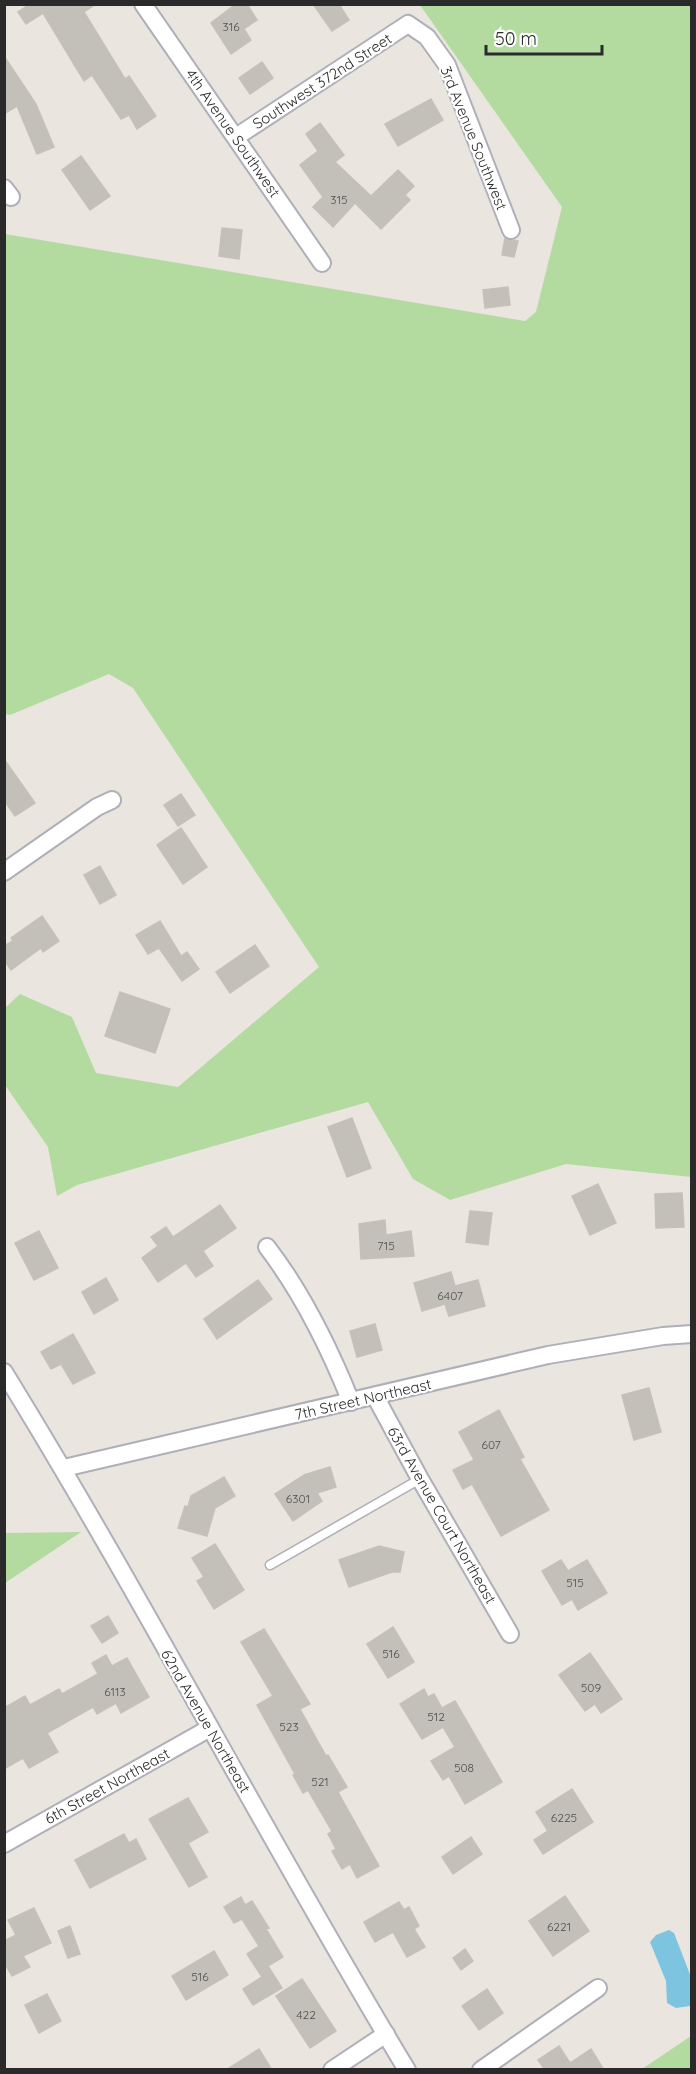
<svg xmlns="http://www.w3.org/2000/svg" width="696" height="2074" font-family="Quicksand,sans-serif">
<style>
.green{fill:#b3dba0}
.water{fill:#7dc4e0}
.building{fill:#c3bfb9;stroke:#c6c1b8;stroke-width:1.5}
.lines{fill:none;stroke-linecap:round;stroke-linejoin:round}
.lane-casing{stroke:#aeafb9;stroke-width:11}
.street-casing{stroke:#aeafb9;stroke-width:20}
.lane{stroke:#fff;stroke-width:8}
.street{stroke:#fff;stroke-width:16}
.labels{text-anchor:middle;dominant-baseline:central;stroke-width:4.5;stroke-linejoin:round;paint-order:stroke}
.number-label{font-size:12px;fill:#504f4e}
.street-label{font-size:15px;fill:#2a2a2a;stroke:#fff}
</style>
<rect width="100%" height="100%" fill="#eae5de"/>
<g class="green">
<polygon points="420,5 691,5 691,1177 566,1164 450,1200 413,1179 368,1102 77,1185 57,1196 48,1147 5,1085 5,1008 20,994 72,1017 96,1073 178,1087 319,967 133,688 109,674 10,715 5,714 5,234 525,321 536,312 562,207"/>
<polygon points="81,1532 5,1583 5,1533"/>
<polygon points="691,2036 691,2069 642,2069"/>
</g>
<polygon class="water" points="669,1930 674,1933 691,1977 690,2006 676,2008 667,2003 666,1981 650,1942 656,1935"/>
<g class="building">
<polygon points="30,4 96,4 84,12 125,79 129,76 156,116 137,129 129,115 121,119 92,75 84,81 43,13 26,24 18,12"/>
<polygon points="236,4 247,4 257,20 244,29 251,40 231,54 211,23"/>
<polygon points="313,4 339,4 349,20 332,31"/>
<polygon points="4,56 36,104 54,147 37,154 17,106 4,114"/>
<polygon points="262,62 273,78 250,94 239,78"/>
<polygon points="431,99 443,120 398,146 385,124"/>
<polygon points="320,123 344,155 335,162 371,196 398,170 414,186 405,195 410,200 381,229 355,203 333,227 313,207 323,197 300,165 318,151 306,134"/>
<polygon points="81,156 110,196 90,210 62,170"/>
<polygon points="222,228 242,230 239,259 219,256"/>
<polygon points="505,238 518,241 514,257 502,255"/>
<polygon points="508,287 510,305 485,308 483,290"/>
<polygon points="4,759 35,803 15,816 4,800"/>
<polygon points="181,794 195,815 178,826 164,805"/>
<polygon points="181,828 207,867 183,884 157,845"/>
<polygon points="100,866 116,895 100,904 84,875"/>
<polygon points="42,916 59,941 43,952 41,948 11,970 4,960 4,946 13,941 11,938"/>
<polygon points="160,921 181,956 187,952 199,969 182,981 159,948 148,954 136,935"/>
<polygon points="255,945 269,966 230,993 216,972"/>
<polygon points="120,992 170,1009 155,1053 105,1036"/>
<polygon points="352,1118 371,1168 347,1177 328,1127"/>
<polygon points="598,1184 616,1223 590,1235 572,1196"/>
<polygon points="682,1193 684,1227 656,1228 655,1194"/>
<polygon points="220,1205 236,1228 203,1251 213,1266 196,1277 186,1263 158,1282 142,1258 158,1246 151,1237 166,1227 173,1237"/>
<polygon points="470,1211 492,1213 488,1245 466,1242"/>
<polygon points="385,1220 386,1235 411,1231 414,1256 361,1259 359,1224"/>
<polygon points="39,1231 58,1268 34,1280 15,1243"/>
<polygon points="451,1272 455,1286 478,1280 485,1306 449,1316 445,1304 422,1311 414,1283"/>
<polygon points="106,1278 118,1300 94,1314 82,1292"/>
<polygon points="258,1280 272,1299 217,1339 204,1319"/>
<polygon points="375,1324 382,1350 357,1357 350,1331"/>
<polygon points="73,1334 95,1373 73,1384 61,1364 51,1369 41,1352"/>
<polygon points="649,1388 661,1432 634,1440 622,1395"/>
<polygon points="499,1410 524,1457 520,1459 549,1510 501,1536 472,1484 463,1489 453,1470 474,1460 459,1432"/>
<polygon points="330,1467 336,1487 317,1493 322,1501 293,1521 275,1494 304,1475"/>
<polygon points="224,1477 235,1496 215,1508 207,1536 178,1528 185,1506 188,1507 191,1496"/>
<polygon points="215,1544 244,1590 214,1609 197,1581 204,1577 192,1558"/>
<polygon points="379,1546 404,1552 400,1572 392,1572 349,1587 339,1560"/>
<polygon points="561,1560 568,1571 587,1560 607,1593 578,1610 572,1599 562,1605 542,1571"/>
<polygon points="108,1616 118,1633 102,1643 91,1626"/>
<polygon points="393,1627 414,1662 388,1678 367,1644"/>
<polygon points="264,1629 310,1704 300,1709 326,1756 328,1755 347,1787 338,1792 379,1866 357,1878 350,1864 342,1869 332,1851 336,1849 328,1834 332,1831 308,1790 303,1793 293,1775 295,1774 257,1705 273,1696 241,1642"/>
<polygon points="590,1653 622,1699 601,1713 595,1704 585,1711 559,1675"/>
<polygon points="106,1655 112,1666 127,1658 149,1697 121,1713 116,1703 97,1714 93,1707 47,1733 58,1752 29,1768 23,1758 4,1769 4,1708 25,1696 30,1705 59,1689 62,1694 98,1674 92,1663"/>
<polygon points="424,1689 428,1697 434,1694 442,1708 455,1701 502,1782 465,1804 449,1776 443,1780 431,1761 455,1747 443,1727 422,1739 400,1704"/>
<polygon points="572,1789 593,1822 543,1854 534,1840 548,1831 536,1812"/>
<polygon points="188,1798 208,1832 188,1843 207,1877 189,1887 149,1819"/>
<polygon points="124,1834 129,1843 136,1839 146,1859 90,1888 75,1860"/>
<polygon points="471,1837 482,1854 453,1874 442,1857"/>
<polygon points="565,1896 589,1931 553,1956 529,1921"/>
<polygon points="241,1897 245,1905 252,1901 269,1928 266,1929 283,1957 268,1966 282,1988 253,2005 243,1989 262,1977 247,1954 259,1946 242,1919 234,1923 224,1907"/>
<polygon points="399,1902 404,1910 409,1907 419,1926 414,1929 425,1947 407,1957 393,1932 375,1942 364,1922"/>
<polygon points="34,1908 51,1943 23,1956 30,1967 12,1976 4,1962 4,1941 16,1935 8,1920"/>
<polygon points="70,1926 80,1954 68,1958 58,1931"/>
<polygon points="465,1949 473,1961 461,1970 453,1958"/>
<polygon points="214,1951 228,1975 186,2000 172,1976"/>
<polygon points="302,1979 336,2031 310,2048 276,1996"/>
<polygon points="487,1989 503,2013 479,2030 462,2006"/>
<polygon points="47,1994 61,2021 39,2033 25,2005"/>
<polygon points="559,2046 570,2063 591,2049 604,2070 545,2070 538,2060"/>
<polygon points="259,2049 272,2070 226,2070"/>
</g>
<g class="lines">
<g class="lane-casing">
<polyline id="lane" points="270,1565 420,1479"/>
</g>
<g class="street-casing">
<g id="street">
<polyline points="143,4 322,263"/>
<polyline points="236,137 408,24 427,37 447,65 511,230"/>
<polyline points="4,188 11,197"/>
<polyline points="4,872 97,807 112,800"/>
<path d="M267 1247C303 1294 329 1347 351 1402"/>
<path d="M4 1372C145 1601 268 1840 407 2070"/>
<polyline points="375,1396 420,1479 510,1634"/>
<polyline points="64,1468 548,1355 663,1336 692,1334"/>
<polyline points="4,1844 210,1728"/>
<polyline points="332,2070 386,2034"/>
<polyline points="481,2070 598,1988"/>
</g>
</g>
<use href="#lane" class="lane"/>
<use href="#street" class="street"/>
</g>
<g class="labels">
<g class="number-label">
<text x="231" y="26">316</text>
<text x="339" y="199">315</text>
<text x="386" y="1245">715</text>
<text x="450" y="1295">6407</text>
<text x="491" y="1444">607</text>
<text x="298" y="1498">6301</text>
<text x="575" y="1582">515</text>
<text x="391" y="1653">516</text>
<text x="591" y="1687">509</text>
<text x="115" y="1691">6113</text>
<text x="436" y="1716">512</text>
<text x="289" y="1726">523</text>
<text x="464" y="1767">508</text>
<text x="320" y="1781">521</text>
<text x="564" y="1817">6225</text>
<text x="559" y="1926">6221</text>
<text x="200" y="1976">516</text>
<text x="306" y="2014">422</text>
</g>
<g class="street-label">
<text transform="translate(322 81) rotate(-33)">Southwest 372nd Street</text>
<text transform="translate(233 133) rotate(55)">4th Avenue Southwest</text>
<text transform="translate(474 138) rotate(68)">3rd Avenue Southwest</text>
<text transform="translate(363 1399) rotate(-13)">7th Street Northeast</text>
<text transform="translate(442 1515) rotate(60)">63rd Avenue Court Northeast</text>
<text transform="translate(206 1721) rotate(60)">62nd Avenue Northeast</text>
<text transform="translate(107 1786) rotate(-29)">6th Street Northeast</text>
</g>
</g>
<rect width="696" height="2074" fill="none" stroke="#2a2a2a" stroke-width="12"/>
<path d="M486 45v9h116v-9" fill="none" stroke="#2a2a2a" stroke-width="3"/>
<text x="495" y="45" font-size="18" fill="#2a2a2a" stroke="#ffffff" stroke-width="4.5" paint-order="stroke">50 m</text>
</svg>
